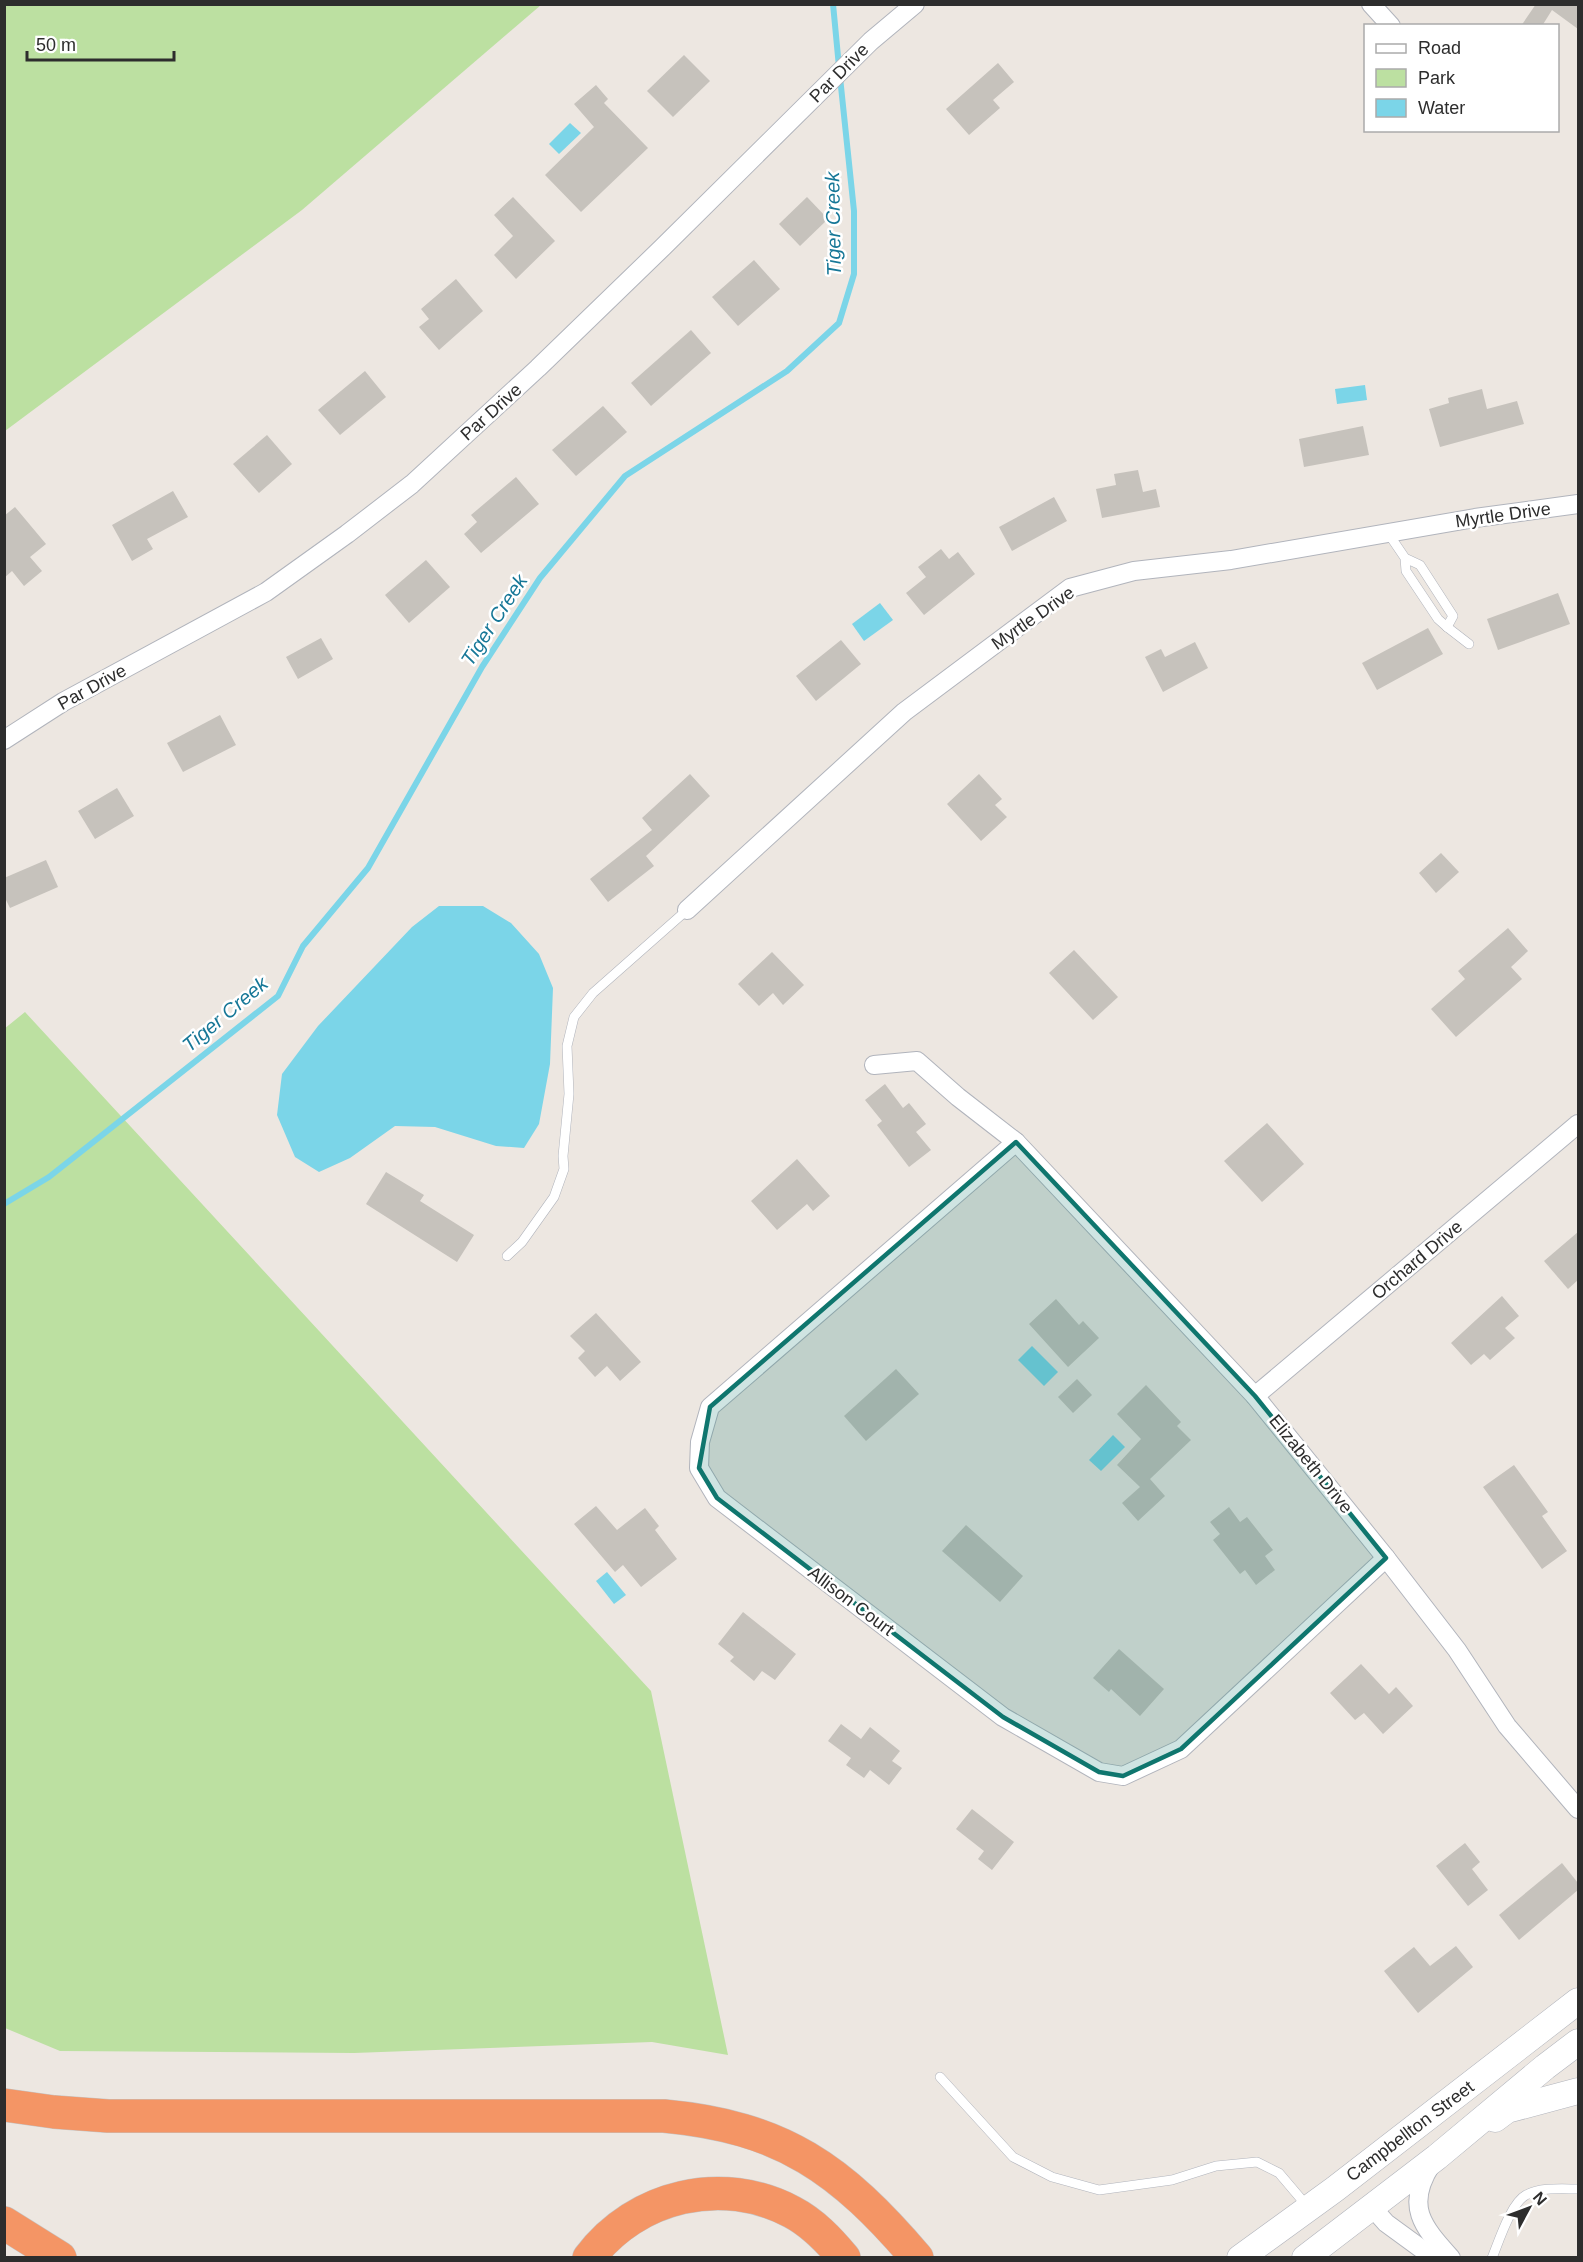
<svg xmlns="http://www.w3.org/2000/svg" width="1583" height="2262" font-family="Helvetica,sans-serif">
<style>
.green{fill:#bce0a1}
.water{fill:#7bd5e8}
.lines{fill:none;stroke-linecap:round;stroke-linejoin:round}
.stream{stroke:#7bd5e8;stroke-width:6}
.building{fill:#c6c2bc}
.service-casing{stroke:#b1b4bc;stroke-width:10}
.minor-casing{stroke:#b1b4bc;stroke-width:20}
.secondary-casing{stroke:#b1b4bc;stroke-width:27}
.motorway-casing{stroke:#c4c4c4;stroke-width:34}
.service{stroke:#fff;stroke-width:9}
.minor{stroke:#fff;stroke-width:18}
.secondary{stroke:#fff;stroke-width:26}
.motorway{stroke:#f49565;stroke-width:33}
.marked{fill:#0f766e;fill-opacity:0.2;stroke:#0f766e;stroke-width:4.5;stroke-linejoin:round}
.labels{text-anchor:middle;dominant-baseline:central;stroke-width:5;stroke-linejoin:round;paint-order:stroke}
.street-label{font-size:18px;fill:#2d2d2d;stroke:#fff}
.water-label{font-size:20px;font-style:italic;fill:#167797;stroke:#fff}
</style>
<rect width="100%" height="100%" fill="#ede7e1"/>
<g class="green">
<polygon points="5,4 541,4 541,5 302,210 5,431"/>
<polygon points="25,1012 651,1691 728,2055 652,2042 354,2053 60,2051 5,2028 4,1029"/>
</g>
<g class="water">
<polygon points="570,123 581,133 559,154 549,144"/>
<polygon points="1365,385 1367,400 1337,404 1335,389"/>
<polygon points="880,603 893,620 864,641 852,624"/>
<polygon points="439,906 483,906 511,923 539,954 553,988 550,1064 539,1124 524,1148 496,1146 435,1127 395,1126 350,1158 319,1172 295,1157 277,1115 282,1074 318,1026 412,927"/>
<polygon points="1032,1346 1058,1372 1044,1386 1018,1360"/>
<polygon points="1113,1435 1125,1447 1101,1471 1089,1460"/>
<polygon points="607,1572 626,1595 614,1604 596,1581"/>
</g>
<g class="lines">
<g class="stream">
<polyline points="833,4 839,67"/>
<polyline points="4,1204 49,1177 278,996 303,946 368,868 482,667 540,578 625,476 787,371 839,323 854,274 854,211 840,77"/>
</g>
</g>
<g class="building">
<polygon points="1536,4 1578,4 1578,29 1552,10 1542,26 1521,26"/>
<polygon points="684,55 710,81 673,117 647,91"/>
<polygon points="998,63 1014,82 993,100 1000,108 969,135 946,109"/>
<polygon points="596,85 608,99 604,103 648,148 581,212 545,175 594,127 574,104"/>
<polygon points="513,197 555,241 516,279 494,255 513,236 494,215"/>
<polygon points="807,197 828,219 800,246 779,224"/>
<polygon points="754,260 780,289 738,326 712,297"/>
<polygon points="456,279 483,311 439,350 419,327 429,319 421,309"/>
<polygon points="691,330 711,353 651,406 631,383"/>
<polygon points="365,371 386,397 340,435 318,410"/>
<polygon points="1482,389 1487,409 1517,401 1524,424 1440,447 1429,409 1449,403 1448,398"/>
<polygon points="603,406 627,432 576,476 552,450"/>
<polygon points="1363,426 1369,455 1304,467 1299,439"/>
<polygon points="267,435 292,464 259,493 233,464"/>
<polygon points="1138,470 1143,492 1156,489 1160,507 1102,518 1096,489 1116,485 1114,474"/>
<polygon points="516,477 539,504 481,553 464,534 477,522 471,515"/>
<polygon points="173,491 188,517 147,539 153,549 132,561 112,525"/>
<polygon points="1054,497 1067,521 1012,551 999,527"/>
<polygon points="15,507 46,544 30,557 42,571 24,586 12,571 4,578 4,516"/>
<polygon points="941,549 949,559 958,552 975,574 924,615 906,593 926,577 918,567"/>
<polygon points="426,560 450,587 409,623 385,595"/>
<polygon points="1558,593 1570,624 1498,650 1487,619"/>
<polygon points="1428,628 1443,654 1377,690 1362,663"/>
<polygon points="321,638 333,659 298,679 286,657"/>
<polygon points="841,640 861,664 816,701 796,676"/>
<polygon points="1195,642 1208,668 1163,692 1145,657 1161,649 1165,657"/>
<polygon points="220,715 236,745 183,772 167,743"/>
<polygon points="690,774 710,796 646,856 654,866 608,902 590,879 652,830 642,818"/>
<polygon points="979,774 1002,799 995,805 1007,817 981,841 947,804"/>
<polygon points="117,788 134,816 95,839 78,811"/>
<polygon points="1441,853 1459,872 1436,893 1419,873"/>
<polygon points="46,860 58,887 10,908 4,896 4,878"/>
<polygon points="1508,928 1528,951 1511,967 1522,979 1456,1037 1431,1009 1465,979 1458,971"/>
<polygon points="1074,950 1118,997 1093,1020 1049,973"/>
<polygon points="772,952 804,985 783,1005 773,993 759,1006 738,984"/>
<polygon points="885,1084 903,1108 909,1103 926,1124 916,1132 931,1150 909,1167 877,1125 882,1121 865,1100"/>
<polygon points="1267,1123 1304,1164 1262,1202 1224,1161"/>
<polygon points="797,1159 830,1196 813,1211 807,1204 777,1230 751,1201"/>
<polygon points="386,1172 424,1195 420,1201 474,1235 457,1262 366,1204"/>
<polygon points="1578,1232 1578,1280 1568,1289 1544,1261"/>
<polygon points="1502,1296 1519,1316 1505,1328 1515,1338 1490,1360 1484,1354 1471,1365 1451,1343"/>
<polygon points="1056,1299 1079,1325 1083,1321 1099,1338 1068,1367 1029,1324"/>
<polygon points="596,1313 641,1362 620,1381 607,1366 595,1377 578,1358 585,1351 570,1336"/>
<polygon points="896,1369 919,1394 866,1441 844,1416"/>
<polygon points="1077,1379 1092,1395 1073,1413 1058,1397"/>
<polygon points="1146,1385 1181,1422 1177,1426 1191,1440 1150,1479 1165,1496 1138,1521 1122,1503 1140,1487 1117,1465 1141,1439 1117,1414"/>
<polygon points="1514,1465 1548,1512 1542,1516 1567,1551 1542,1569 1483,1487"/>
<polygon points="596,1506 617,1530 645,1508 659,1526 655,1530 677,1559 641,1587 623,1565 615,1572 574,1524"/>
<polygon points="1229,1507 1240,1522 1247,1517 1273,1550 1265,1556 1275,1570 1256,1585 1245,1570 1240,1574 1213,1540 1220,1534 1210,1522"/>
<polygon points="966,1525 1023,1576 1000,1602 942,1551"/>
<polygon points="743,1612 796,1654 775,1680 762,1671 754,1681 730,1661 734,1657 718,1644"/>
<polygon points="1119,1649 1164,1689 1140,1716 1111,1689 1109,1692 1093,1678"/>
<polygon points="1361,1664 1389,1694 1396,1687 1413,1706 1383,1734 1364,1713 1355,1720 1330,1693"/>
<polygon points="841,1724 861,1739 870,1727 900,1751 892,1761 902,1768 889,1785 870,1770 864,1778 846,1765 851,1758 828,1741"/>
<polygon points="972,1809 1014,1842 992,1870 978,1859 984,1851 956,1829"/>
<polygon points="1465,1843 1480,1862 1472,1869 1488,1890 1468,1906 1436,1866"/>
<polygon points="1562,1863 1578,1883 1578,1890 1519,1940 1499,1915"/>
<polygon points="1456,1946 1473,1967 1418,2013 1384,1971 1414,1947 1430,1966"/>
</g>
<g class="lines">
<g class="service-casing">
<g id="service">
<polyline points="1388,533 1405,558 1420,565 1453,616 1447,627 1438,619 1406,571 1405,558"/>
<polyline points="1447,627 1469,644"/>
<polyline points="507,1256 522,1242 554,1197 564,1169 563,1156 569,1094 567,1046 574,1017 593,993 687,910"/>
<polyline points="940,2077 1013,2157 1052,2177 1099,2190 1172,2180 1216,2166 1257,2162 1279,2173 1307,2206"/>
<path d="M1492 2258C1499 2241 1511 2203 1526 2195 1540 2187 1563 2189 1578 2189"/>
</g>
</g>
<g class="minor-casing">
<g id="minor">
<polyline points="1371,4 1391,26"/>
<polyline points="4,740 63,702 266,592 347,534 412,484 538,368 663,247 871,41 915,4"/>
<polyline points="687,910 904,712 1070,588 1134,571 1231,560 1475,518 1578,504"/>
<polyline points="874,1065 917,1061 958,1097 1016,1142 1255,1396 1386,1558 1457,1650 1507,1726 1578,1809"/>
<polyline points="1016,1142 710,1407 700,1442 699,1468 717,1498 1003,1717 1099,1772 1123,1776 1181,1749 1386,1558"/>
<polyline points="1255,1396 1578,1124"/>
<path d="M1431 2165C1405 2206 1422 2226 1451 2258"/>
<polyline points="1371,2206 1386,2223 1434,2258"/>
</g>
</g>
<g class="secondary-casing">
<g id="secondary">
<polyline points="1495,2119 1507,2110 1578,2091"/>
<polyline points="1240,2258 1335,2189 1578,2001"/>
<polyline points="1305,2258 1437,2157 1545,2067 1578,2042"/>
</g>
</g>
<g class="motorway-casing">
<g id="motorway">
<path d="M4 2105 54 2112 108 2116H664C783 2127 841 2169 917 2258"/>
<polyline points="4,2223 60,2258"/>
<path d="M589 2258C636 2195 723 2175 792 2212 813 2223 829 2240 844 2258"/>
</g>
</g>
<use href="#service" class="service"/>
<use href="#minor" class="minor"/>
<use href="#secondary" class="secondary"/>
<use href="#motorway" class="motorway"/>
</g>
<path class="marked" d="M1016 1142 1255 1396 1386 1558 1181 1749 1123 1776 1099 1772 1003 1717 717 1498 699 1468 710 1407Z"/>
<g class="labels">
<g class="street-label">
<text transform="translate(839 73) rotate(-45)">Par Drive</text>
<text transform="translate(491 412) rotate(-42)">Par Drive</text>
<text transform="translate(1503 515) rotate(-8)">Myrtle Drive</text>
<text transform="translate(1033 618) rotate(-35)">Myrtle Drive</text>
<text transform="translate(92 687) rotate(-29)">Par Drive</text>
<text transform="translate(1417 1260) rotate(-40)">Orchard Drive</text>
<text transform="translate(1311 1464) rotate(51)">Elizabeth Drive</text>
<text transform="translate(851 1601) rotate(37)">Allison Court</text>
<text transform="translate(1410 2131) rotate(-37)">Campbellton Street</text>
</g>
<g class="water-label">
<text transform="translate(833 224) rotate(-91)">Tiger Creek</text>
<text transform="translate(494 620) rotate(-57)">Tiger Creek</text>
<text transform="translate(225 1014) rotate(-40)">Tiger Creek</text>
</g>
</g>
<rect width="1583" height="2262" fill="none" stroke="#2d2d2d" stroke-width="12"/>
<rect x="1364" y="24" width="195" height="108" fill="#ffffff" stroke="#ababab" stroke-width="1.5"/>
<rect x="1376" y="44" width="30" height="9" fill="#ffffff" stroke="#ababab" stroke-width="1.5"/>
<text x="1418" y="54" font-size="18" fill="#2d2d2d">Road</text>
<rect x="1376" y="69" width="30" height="18" fill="#bce0a1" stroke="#ababab" stroke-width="1.5"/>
<text x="1418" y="84" font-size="18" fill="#2d2d2d">Park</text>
<rect x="1376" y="99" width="30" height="18" fill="#7bd5e8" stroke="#ababab" stroke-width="1.5"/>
<text x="1418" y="114" font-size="18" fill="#2d2d2d">Water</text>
<g transform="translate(1529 2208) rotate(49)" stroke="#ffffff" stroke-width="4.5" paint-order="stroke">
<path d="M0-4.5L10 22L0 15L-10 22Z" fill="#2d2d2d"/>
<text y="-9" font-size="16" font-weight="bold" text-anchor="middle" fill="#2d2d2d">N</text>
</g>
<path d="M27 51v9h147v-9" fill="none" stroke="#2d2d2d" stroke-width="3"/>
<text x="36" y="51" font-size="18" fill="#2d2d2d" stroke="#ffffff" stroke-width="4.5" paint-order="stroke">50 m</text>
</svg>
